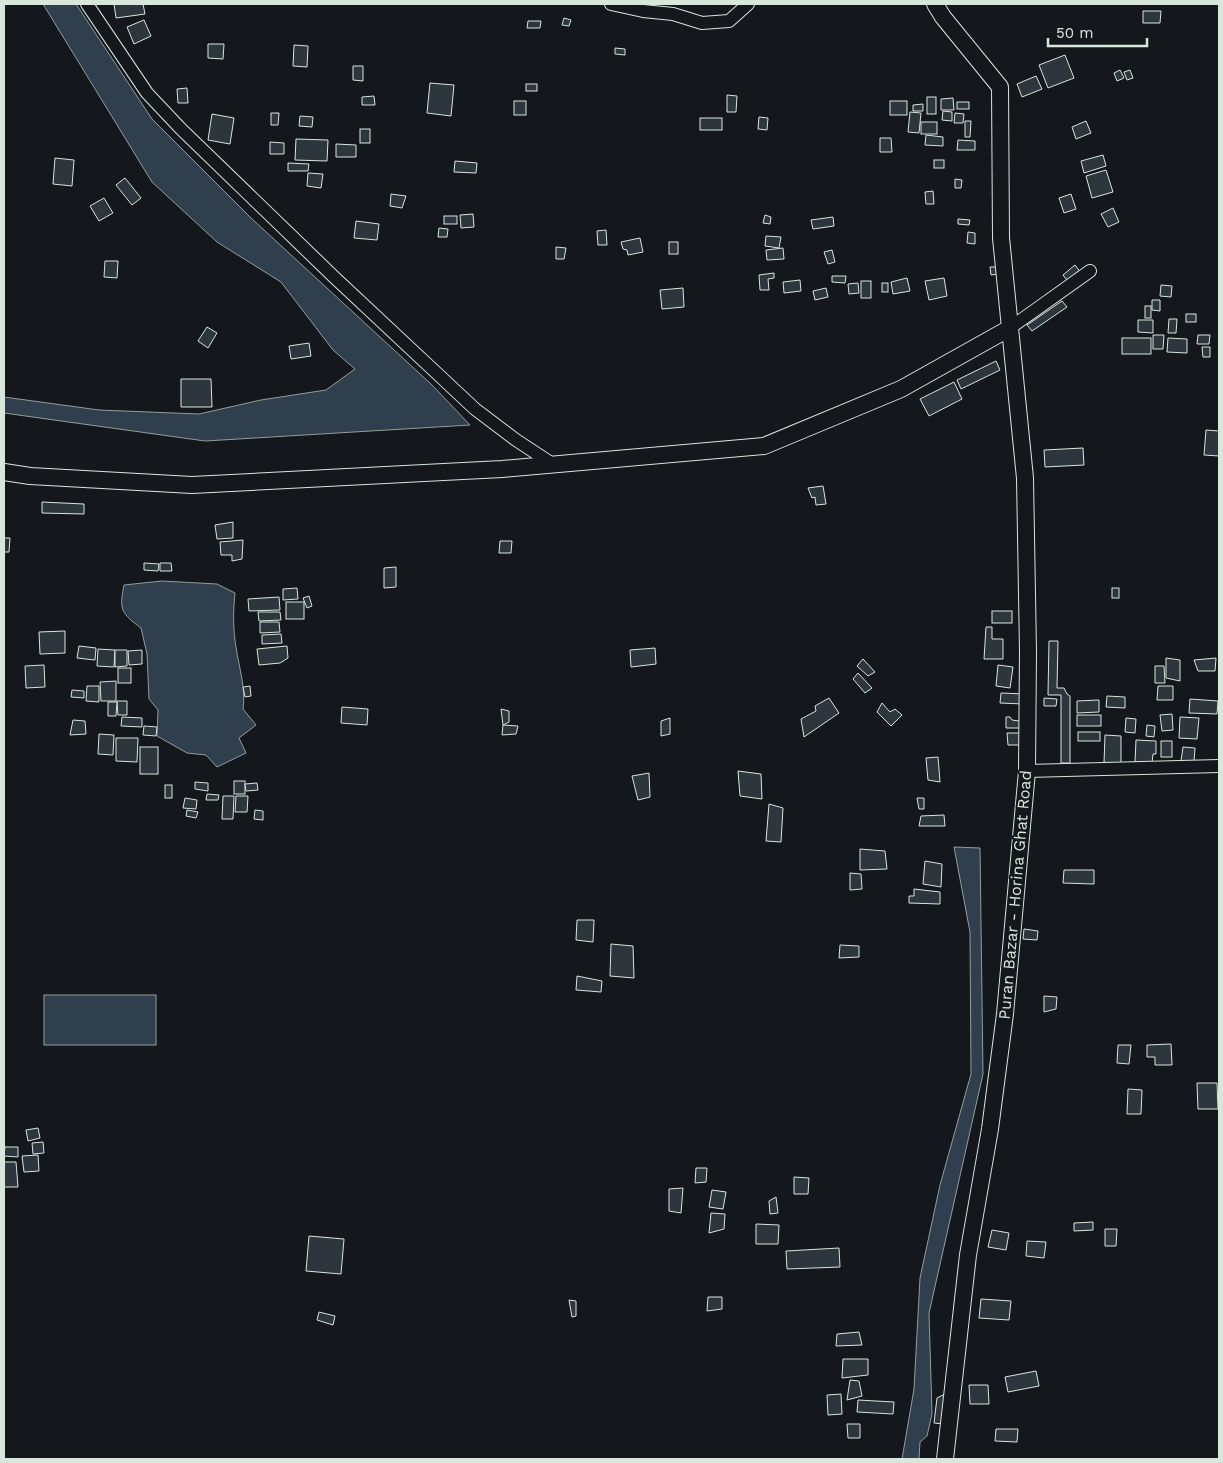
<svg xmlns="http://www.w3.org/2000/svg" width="1223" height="1463" font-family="'Work Sans',sans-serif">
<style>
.water{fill:#2f3f4d;stroke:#939e99}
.building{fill:#2c363c;stroke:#d8e6dc}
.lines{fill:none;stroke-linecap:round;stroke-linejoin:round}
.street-casing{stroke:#d8e6dc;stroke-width:14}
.secondary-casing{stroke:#d8e6dc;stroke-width:18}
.street{stroke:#14181c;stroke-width:12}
.secondary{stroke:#14181c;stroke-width:16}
.labels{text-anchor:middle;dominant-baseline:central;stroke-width:4;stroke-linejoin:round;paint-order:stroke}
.street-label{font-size:16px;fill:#d8e6dc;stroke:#14181c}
</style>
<rect width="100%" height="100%" fill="#14181c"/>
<g class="water">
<polygon points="43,4 76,4 152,119 251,218 432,385 470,425 205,441 4,413 4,397 99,410 199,414 261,400 326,390 355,369 333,350 281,282 217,242 152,182"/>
<path d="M162 581 217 584 235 593C233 612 233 629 236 647 239 668 246 688 243 709L256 725 239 738 246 753 217 767 206 755 187 753 157 736 158 710 149 699 147 654 141 628C121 613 119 610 124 585Z"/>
<polygon points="954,847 980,848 983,1074 929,1313 932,1414 927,1436 920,1442 919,1459 902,1459 914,1389 920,1278 940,1185 971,1074 970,932"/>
<rect x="44" y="995" width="112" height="50"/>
</g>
<g class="building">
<polygon points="114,4 143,4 145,14 116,18"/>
<polygon points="1143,11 1161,11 1160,23 1143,23"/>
<polygon points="564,18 571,20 569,26 562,25"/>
<polygon points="144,20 151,36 134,44 127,27"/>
<polygon points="528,21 541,21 540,28 527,28"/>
<polygon points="208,44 224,44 223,59 208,58"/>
<polygon points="294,45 308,46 307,67 293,66"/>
<polygon points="615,48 625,49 625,55 615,54"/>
<polygon points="1065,55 1074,78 1048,88 1039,65"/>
<polygon points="353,66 363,66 363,81 353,80"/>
<polygon points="1120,70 1124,78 1117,81 1114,73"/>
<polygon points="1130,70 1133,78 1127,80 1124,72"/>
<polygon points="1036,76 1042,89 1022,97 1017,84"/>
<polygon points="430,83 454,85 451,116 427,113"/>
<rect x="526" y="84" width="11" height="7"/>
<polygon points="187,88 188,103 178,103 177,89"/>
<polygon points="727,95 737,96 736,112 727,112"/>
<polygon points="374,96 375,105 362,105 362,97"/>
<rect x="927" y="97" width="9" height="17"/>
<polygon points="953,98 954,110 941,110 941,99"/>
<rect x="514" y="101" width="12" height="14"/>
<rect x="890" y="101" width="17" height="14"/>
<rect x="957" y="102" width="12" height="7"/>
<polygon points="923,104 923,111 913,111 913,105"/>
<polygon points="943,111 952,112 952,121 942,120"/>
<polygon points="910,112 921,113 919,133 908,132"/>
<polygon points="271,113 279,113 278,125 271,125"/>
<polygon points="955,113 964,114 963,123 954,123"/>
<polygon points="212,114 234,118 230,144 208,140"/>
<polygon points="300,116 313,117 312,127 299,126"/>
<polygon points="759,117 768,118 767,130 758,129"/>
<rect x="700" y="118" width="22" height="12"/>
<polygon points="965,121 971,121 970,137 965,137"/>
<polygon points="1086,121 1091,133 1076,139 1072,127"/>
<rect x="921" y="122" width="16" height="12"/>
<rect x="360" y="129" width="10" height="14"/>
<polygon points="926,135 943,137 943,146 925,145"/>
<polygon points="880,138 891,138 892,152 880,152"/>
<polygon points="296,139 328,140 327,161 295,160"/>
<polygon points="958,140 975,141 975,150 957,150"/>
<polygon points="270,142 284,143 284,154 270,154"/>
<polygon points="336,144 356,145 356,157 336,157"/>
<polygon points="1103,155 1106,166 1084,173 1081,161"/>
<polygon points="55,158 74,160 72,186 53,184"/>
<rect x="934" y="160" width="10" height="8"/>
<polygon points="455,161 477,163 476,173 454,172"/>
<polygon points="288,163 309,164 308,171 288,171"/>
<polygon points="1106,170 1113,192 1092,198 1086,176"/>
<polygon points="308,173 323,174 321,188 307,186"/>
<polygon points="125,178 141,198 132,205 116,185"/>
<polygon points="955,179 962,180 961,188 955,188"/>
<polygon points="933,191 934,204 926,204 925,192"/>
<polygon points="391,194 406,196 402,208 390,206"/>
<polygon points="1071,194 1076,209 1064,213 1059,198"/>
<polygon points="104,198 113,213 99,221 90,206"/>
<polygon points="1113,208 1119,222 1108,227 1101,214"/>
<polygon points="473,214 474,227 461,228 460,215"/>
<polygon points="765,215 771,217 770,224 763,223"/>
<rect x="444" y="216" width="13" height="8"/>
<polygon points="833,217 834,226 813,229 811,220"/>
<polygon points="958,219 970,220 969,225 958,224"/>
<polygon points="356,221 379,224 377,240 354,238"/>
<polygon points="439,228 448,229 447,237 438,237"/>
<polygon points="606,230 607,245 598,245 597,231"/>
<polygon points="968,232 975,233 975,244 967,243"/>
<polygon points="766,236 781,237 779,248 765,246"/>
<polygon points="640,238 643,252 628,255 627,250 623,249 621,242"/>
<rect x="669" y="242" width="9" height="12"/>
<polygon points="556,247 566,248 564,259 556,259"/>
<polygon points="783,248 784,259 767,260 766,250"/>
<polygon points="832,250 835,262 828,264 824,252"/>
<polygon points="105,261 118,261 117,278 104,277"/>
<polygon points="1075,265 1081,273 1069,283 1063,275"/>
<polygon points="990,267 998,267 999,274 991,275"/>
<polygon points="774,273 774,278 768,279 769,290 760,290 759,275"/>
<polygon points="832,276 846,276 845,283 832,282"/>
<polygon points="907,278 910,291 893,294 891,282"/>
<polygon points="944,278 947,296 929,300 925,281"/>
<polygon points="800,280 801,291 784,293 783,282"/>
<rect x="861" y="281" width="10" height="17"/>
<polygon points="858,283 859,293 849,294 848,284"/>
<rect x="882" y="283" width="6" height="9"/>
<polygon points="1161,285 1172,286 1171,297 1160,296"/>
<polygon points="683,288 684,307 662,309 660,290"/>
<polygon points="826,288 828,297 815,300 813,291"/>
<polygon points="1152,300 1160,300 1160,311 1152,310"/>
<polygon points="1062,301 1067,307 1032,331 1027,325"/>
<rect x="1145" y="306" width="6" height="12"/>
<rect x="1186" y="314" width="10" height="8"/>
<polygon points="1169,319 1177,319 1176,333 1168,333"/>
<polygon points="1138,320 1153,320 1153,333 1138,332"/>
<polygon points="207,327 217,333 208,348 198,341"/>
<polygon points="1153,335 1164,335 1163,349 1153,349"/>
<polygon points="1198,335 1210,335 1209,344 1197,344"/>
<rect x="1122" y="338" width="29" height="16"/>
<polygon points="1168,338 1187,339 1187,353 1167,352"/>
<polygon points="309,343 311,356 291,359 289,346"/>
<polygon points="1202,347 1210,347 1210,357 1203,357"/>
<polygon points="996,361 1000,370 961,389 957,380"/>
<polygon points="181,379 211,379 212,407 181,407"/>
<polygon points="954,382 962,399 929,416 920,399"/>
<polygon points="1206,430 1219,431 1219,456 1204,455"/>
<polygon points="1083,448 1084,465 1045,467 1044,450"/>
<polygon points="823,486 826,504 816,505 815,497 812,498 808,488"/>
<polygon points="42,502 84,504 84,514 42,513"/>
<polygon points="233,522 233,538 217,539 215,525"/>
<polygon points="4,538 10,538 9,552 4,552"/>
<polygon points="243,540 242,559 232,561 232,555 221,555 220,542"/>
<polygon points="500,541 512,541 511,553 499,553"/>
<polygon points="144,563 159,564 158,571 144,570"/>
<polygon points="160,563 171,563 172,571 160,571"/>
<polygon points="396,567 396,587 384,588 384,568"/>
<polygon points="297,588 298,599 283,600 283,589"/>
<rect x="1112" y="588" width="7" height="10"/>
<polygon points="309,596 312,606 307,608 303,598"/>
<polygon points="279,597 280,610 249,611 248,599"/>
<rect x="286" y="602" width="18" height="17"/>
<rect x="992" y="611" width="20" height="12"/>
<polygon points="258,612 280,612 281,620 259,621"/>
<polygon points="260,622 279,622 280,632 260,633"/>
<polygon points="986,627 992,627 992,639 1003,639 1003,659 984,659"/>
<polygon points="65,631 65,653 40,654 39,632"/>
<polygon points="281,634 282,643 262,644 262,635"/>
<polygon points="1049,641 1058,641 1057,688 1064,688 1067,694 1070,696 1070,763 1061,763 1061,695 1048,695"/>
<polygon points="79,646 96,648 95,660 77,658"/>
<polygon points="287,646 288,658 280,663 259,665 257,649"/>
<polygon points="655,648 656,664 631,667 630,650"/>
<polygon points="98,649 115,650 114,667 97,666"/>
<polygon points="115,650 127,650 127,666 115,667"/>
<polygon points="142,650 142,664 129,665 128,651"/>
<polygon points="1166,658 1180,660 1180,681 1166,678"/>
<polygon points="1216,658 1215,671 1198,671 1194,660"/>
<polygon points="863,659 875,672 868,676 857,666"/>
<polygon points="44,665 45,687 26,688 25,666"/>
<polygon points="998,665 1013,667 1010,688 996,686"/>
<polygon points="1155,666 1164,666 1165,683 1155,683"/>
<rect x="118" y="668" width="13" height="15"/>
<polygon points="858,673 872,688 865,693 853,679"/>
<polygon points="116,681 116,701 101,701 100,682"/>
<polygon points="87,686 99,686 99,702 86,701"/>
<polygon points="250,686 251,696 245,697 243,687"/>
<polygon points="1158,686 1173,686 1173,700 1157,700"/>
<polygon points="72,690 84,691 84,698 71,697"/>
<polygon points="1001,693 1025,694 1024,704 1000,703"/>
<polygon points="1107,696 1125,697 1125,708 1106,707"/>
<polygon points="829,698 839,713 804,737 801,719 816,711 815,706"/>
<polygon points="1044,698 1057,699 1056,706 1044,706"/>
<polygon points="1190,699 1218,701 1217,714 1189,713"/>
<polygon points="1099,700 1099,712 1077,713 1077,701"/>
<polygon points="117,701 127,701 127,715 118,715"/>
<polygon points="108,702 117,702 116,716 108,716"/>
<polygon points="882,703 890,712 895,709 902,715 891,726 877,712"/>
<polygon points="342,707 368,709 367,725 341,723"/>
<polygon points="501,709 509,711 509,722 503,725"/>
<polygon points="1172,714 1173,730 1162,731 1160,715"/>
<rect x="1077" y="715" width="24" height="11"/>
<polygon points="122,717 142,718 142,727 121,726"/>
<polygon points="1006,717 1010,717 1012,720 1026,722 1025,728 1006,728"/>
<polygon points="1180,717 1199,718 1197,739 1179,738"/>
<polygon points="670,718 670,734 661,736 661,721"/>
<polygon points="1126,718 1136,719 1135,733 1125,732"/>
<polygon points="73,720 85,721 86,734 70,735"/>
<polygon points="503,725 518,726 516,734 502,735"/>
<polygon points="1147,725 1155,726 1154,737 1146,736"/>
<polygon points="144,726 157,727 156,736 143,735"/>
<rect x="1078" y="732" width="22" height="9"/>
<polygon points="1007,733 1025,733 1025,745 1008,745"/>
<polygon points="99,734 114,735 113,755 98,754"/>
<polygon points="1105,735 1121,736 1121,764 1104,763"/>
<polygon points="116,738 138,738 137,762 116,761"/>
<polygon points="1136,740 1156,741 1156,754 1153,754 1152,763 1135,762"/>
<rect x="1161" y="741" width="11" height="16"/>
<rect x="140" y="747" width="18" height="27"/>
<polygon points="1183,747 1195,748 1194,762 1181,761"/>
<polygon points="938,757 940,782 928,780 926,758"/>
<polygon points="738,771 761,774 762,799 740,796"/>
<polygon points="649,773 650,797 638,800 632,776"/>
<rect x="234" y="781" width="11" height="13"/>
<polygon points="195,782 208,783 208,791 195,789"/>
<polygon points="257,783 258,790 246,791 245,784"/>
<rect x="165" y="785" width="7" height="13"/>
<polygon points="207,794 219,795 218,800 206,800"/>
<polygon points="223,796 234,796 233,819 222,819"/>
<polygon points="236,796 248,796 247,812 235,812"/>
<polygon points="185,798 197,800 196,809 183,808"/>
<polygon points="917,798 924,798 924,809 919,809"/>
<polygon points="769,804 783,808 781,842 766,841"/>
<polygon points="187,810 198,812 196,818 186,816"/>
<polygon points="255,810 263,811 263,820 254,819"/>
<polygon points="944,815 945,826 919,826 921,816"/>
<polygon points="860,849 885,851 887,869 860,870"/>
<polygon points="925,861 942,864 941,887 923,884"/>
<polygon points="1064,870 1094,870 1094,884 1063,883"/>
<polygon points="850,873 861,874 862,889 850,890"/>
<polygon points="914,889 940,892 940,904 909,903 909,896 914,896"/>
<polygon points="577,920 594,920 593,942 576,940"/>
<polygon points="1024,929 1038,931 1037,940 1023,939"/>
<polygon points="611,944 633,946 634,978 610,976"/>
<polygon points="840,945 859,946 859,957 839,958"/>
<polygon points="577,976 602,981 601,992 576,990"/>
<polygon points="1044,996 1057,997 1056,1009 1044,1012"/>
<polygon points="1171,1044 1172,1065 1155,1065 1155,1057 1147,1057 1147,1045"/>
<polygon points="1118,1045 1131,1045 1129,1064 1117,1063"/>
<polygon points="1197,1083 1217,1083 1218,1109 1198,1109"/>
<polygon points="1128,1089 1142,1090 1141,1114 1127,1114"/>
<polygon points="38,1128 40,1138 28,1141 26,1130"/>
<polygon points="43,1142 44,1153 33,1154 32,1143"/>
<polygon points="5,1147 18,1147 18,1157 4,1156"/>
<polygon points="38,1155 39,1171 24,1172 22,1156"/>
<polygon points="4,1162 16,1162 18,1187 4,1187"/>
<polygon points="696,1168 707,1168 706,1182 695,1183"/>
<polygon points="794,1177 809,1178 808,1194 794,1194"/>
<polygon points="683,1188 681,1213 669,1211 669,1189"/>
<polygon points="712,1190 726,1192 723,1209 709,1207"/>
<polygon points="776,1197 778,1213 770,1214 769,1201"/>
<polygon points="711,1213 725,1214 724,1229 709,1233"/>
<polygon points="1093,1222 1093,1230 1074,1231 1074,1223"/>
<polygon points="756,1224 779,1225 778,1244 756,1244"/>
<polygon points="1105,1229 1117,1229 1116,1246 1105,1246"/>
<polygon points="992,1230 1009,1233 1006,1250 988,1247"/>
<polygon points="309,1236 344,1239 341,1274 306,1271"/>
<polygon points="1027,1241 1046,1242 1044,1258 1026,1256"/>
<polygon points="839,1248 840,1267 787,1269 786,1251"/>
<polygon points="708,1297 722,1297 722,1309 707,1311"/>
<polygon points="981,1299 1011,1301 1009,1320 979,1318"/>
<polygon points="569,1300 576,1301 576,1316 572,1317"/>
<polygon points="319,1312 335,1316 333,1325 317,1320"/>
<polygon points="859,1332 862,1345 836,1346 837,1334"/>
<polygon points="843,1359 868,1359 868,1375 842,1378"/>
<polygon points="1036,1371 1039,1386 1008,1392 1005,1377"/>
<polygon points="850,1380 859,1381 862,1396 847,1400"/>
<polygon points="969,1385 988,1385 989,1404 970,1404"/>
<polygon points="947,1393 944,1424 934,1423 937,1398"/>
<polygon points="841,1394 842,1414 828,1415 827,1395"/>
<polygon points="858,1400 894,1402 893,1414 857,1412"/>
<polygon points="847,1424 860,1424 860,1438 848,1438"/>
<polygon points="996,1429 1018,1429 1017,1442 995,1441"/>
</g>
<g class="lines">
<g class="street-casing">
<g id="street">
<polyline points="87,4 147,93 181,129 334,277 475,409 516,440 554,465"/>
<polyline points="611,4 643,11 673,14 702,23 729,21 748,4"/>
<polyline points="1010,328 1090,271"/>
<polyline points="1027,771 1219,766"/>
</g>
</g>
<g class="secondary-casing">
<g id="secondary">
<polyline points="935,4 943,17 1000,87 1001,238 1025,478 1028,652 1027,771 1005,1014 990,1129 968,1255 945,1459"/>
<polyline points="4,472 30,476 192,485 502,469 764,446 901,389 1010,328"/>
</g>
</g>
<use href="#street" class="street"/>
<use href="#secondary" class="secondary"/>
</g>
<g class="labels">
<g class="street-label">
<text transform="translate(1015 895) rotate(-85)">Puran Bazar - Horina Ghat Road</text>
</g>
</g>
<rect width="1223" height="1463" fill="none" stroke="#d8e6dc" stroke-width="10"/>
<path d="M1048 38v8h99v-8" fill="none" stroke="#d8e6dc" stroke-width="2.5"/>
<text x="1056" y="38" font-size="15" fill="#d8e6dc" stroke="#14181c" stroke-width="4" paint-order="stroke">50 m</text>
</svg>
